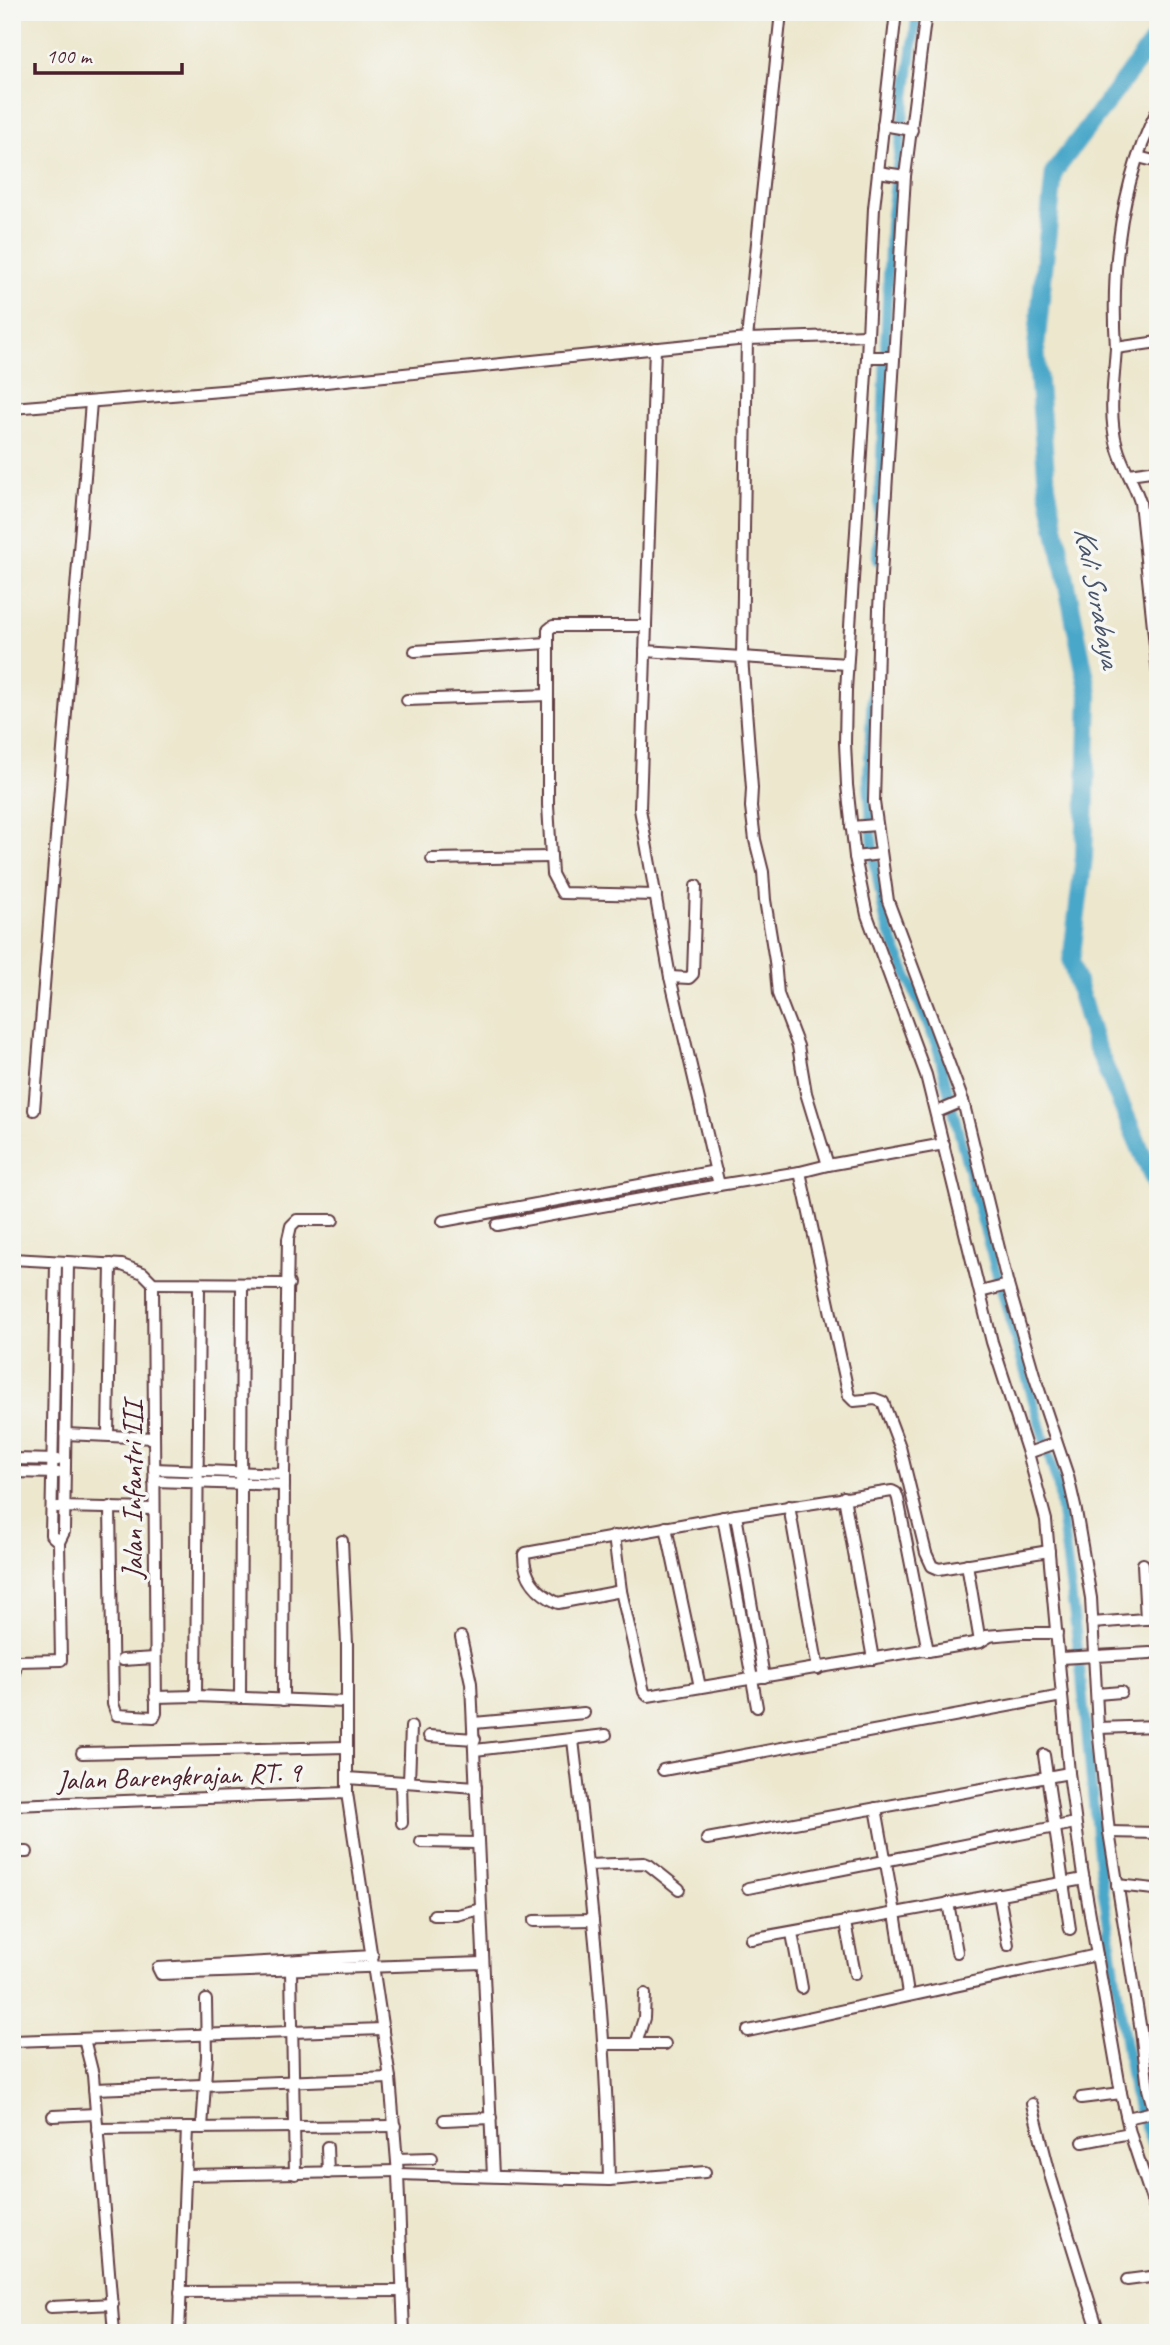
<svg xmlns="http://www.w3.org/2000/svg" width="1170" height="2345" font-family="Caveat,sans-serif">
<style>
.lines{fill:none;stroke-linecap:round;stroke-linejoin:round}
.canal{stroke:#4aa7c9;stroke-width:10}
.river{stroke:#4aa7c9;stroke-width:18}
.street-casing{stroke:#623d43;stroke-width:14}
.street{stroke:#fff;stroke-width:10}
.labels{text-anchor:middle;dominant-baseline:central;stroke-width:7;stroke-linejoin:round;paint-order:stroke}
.street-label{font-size:28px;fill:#4a1f2b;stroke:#f6f6f2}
.water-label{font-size:30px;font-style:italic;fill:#4a556a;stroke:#f6f6f2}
</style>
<rect width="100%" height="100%" fill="#f6f6f2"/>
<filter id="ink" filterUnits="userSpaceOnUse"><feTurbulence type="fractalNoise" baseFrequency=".0143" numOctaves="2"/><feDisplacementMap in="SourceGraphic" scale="14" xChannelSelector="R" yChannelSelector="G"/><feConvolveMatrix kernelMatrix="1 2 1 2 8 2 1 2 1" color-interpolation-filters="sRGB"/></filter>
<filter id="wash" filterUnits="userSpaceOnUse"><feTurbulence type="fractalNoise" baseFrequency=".00686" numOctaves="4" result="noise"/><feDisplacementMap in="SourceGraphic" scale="28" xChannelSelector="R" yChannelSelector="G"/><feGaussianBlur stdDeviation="1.57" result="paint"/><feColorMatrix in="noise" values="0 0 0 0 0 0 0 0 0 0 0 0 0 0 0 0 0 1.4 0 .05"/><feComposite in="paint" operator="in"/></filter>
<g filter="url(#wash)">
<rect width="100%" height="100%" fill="#ece7cd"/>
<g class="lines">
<g class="canal">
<polyline points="877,560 890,223 917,12"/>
<polyline points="872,692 868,781 874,860 885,922 937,1047 978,1208 1058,1488 1079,1656 1099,1864 1133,2093 1158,2163"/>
</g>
<polyline class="river" points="1158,35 1054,172 1036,347 1047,486 1089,694 1084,857 1071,962 1094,1041 1158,1190"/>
</g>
</g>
<g filter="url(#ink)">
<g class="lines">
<g class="street-casing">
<g id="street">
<polyline points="781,12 747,339 742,657 847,664"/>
<polyline points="896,12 874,208 867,357 846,690 845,743 847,785 855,857 867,915 926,1075 992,1342 1028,1453 1046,1520 1069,1773 1082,1869 1121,2093 1130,2133 1158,2218"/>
<polyline points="926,12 905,176 879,609 874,802 888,901 963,1101 1008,1285 1035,1378 1068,1476 1076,1511 1091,1598 1098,1728 1109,1832 1141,2031 1148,2089 1158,2126"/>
<path d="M1158 109C1120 183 1111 267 1116 348L1158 342"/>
<polyline points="883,125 912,130"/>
<polyline points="1138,157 1158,162"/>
<polyline points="878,172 905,176"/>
<polyline points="655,348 640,809 670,977 719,1185 800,1172 828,1165"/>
<path d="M1116 348C1114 380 1108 415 1117 446 1122 466 1134 482 1140 502L1158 674"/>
<polyline points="867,357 894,357"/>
<polyline points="12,408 306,384 747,339 868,335"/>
<polyline points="1129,474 1158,470"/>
<polyline points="646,626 553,626 548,630 548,805 552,874 562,893 656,895"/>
<polyline points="415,651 548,643"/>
<polyline points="645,651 742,657 752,788 751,807 755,840 763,872 765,900 775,961 778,994 798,1046 806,1093 828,1165 944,1144"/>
<polyline points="407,700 548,695"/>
<polyline points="851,827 876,825"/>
<polyline points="855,857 881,854"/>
<polyline points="432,859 551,857"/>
<polyline points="670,977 689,978 693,974 696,886"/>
<polyline points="34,1110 91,402"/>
<polyline points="937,1112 963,1101"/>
<polyline points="800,1172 849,1396 854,1401 875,1399 883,1402 900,1447 926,1553 932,1566 939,1569 1049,1551"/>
<polyline points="443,1221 716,1171"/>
<polyline points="497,1225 719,1185"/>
<polyline points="12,1259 122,1265 143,1273 153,1283 289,1284"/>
<polyline points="56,1263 51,1535 59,1542 64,1532 68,1264"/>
<polyline points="980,1292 1008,1285"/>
<polyline points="65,1434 154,1438"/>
<polyline points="108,1435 111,1264"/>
<polyline points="1028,1453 1056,1443"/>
<polyline points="12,1459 58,1460"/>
<polyline points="154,1469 284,1474"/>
<polyline points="12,1472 58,1473"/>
<polyline points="154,1481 284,1485"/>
<polyline points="844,1497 873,1659"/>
<polyline points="789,1506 818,1669"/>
<polyline points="58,1507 154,1509"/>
<polyline points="110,1507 113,1704 117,1715 154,1717 156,1713 153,1283"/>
<polyline points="736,1515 764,1677"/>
<polyline points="723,1517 757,1707"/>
<polyline points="666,1527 700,1687"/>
<polyline points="614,1536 621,1591 644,1692 648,1696 923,1650 928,1651 980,1642 990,1636"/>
<polyline points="342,1541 347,1644 347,1793 390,2078 398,2174 404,2333"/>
<polyline points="967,1564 980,1642"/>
<polyline points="1143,1564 1146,1619"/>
<path d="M621 1591 558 1603C539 1594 524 1579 524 1556L526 1553 736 1515 892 1491 896 1493 898 1499 928 1651"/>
<polyline points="1092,1623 1158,1618"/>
<polyline points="986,1636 1022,1633 1057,1633"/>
<polyline points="461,1637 471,1683 493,2176"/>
<polyline points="1060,1658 1150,1653"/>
<polyline points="122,1660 155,1658"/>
<polyline points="12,1681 17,1661 61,1660 59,1542"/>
<polyline points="1097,1694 1121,1692"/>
<polyline points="196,1696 199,1284"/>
<polyline points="155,1697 196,1696 346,1702"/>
<polyline points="240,1698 242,1285"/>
<polyline points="283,1700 284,1474 288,1239 291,1226 297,1220 333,1220"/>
<polyline points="474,1723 584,1713"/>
<polyline points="1098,1728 1158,1726"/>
<polyline points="429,1736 475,1739"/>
<path d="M573 1740C590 1886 607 2032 609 2180"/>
<polyline points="475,1750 606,1735"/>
<polyline points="82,1753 347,1747"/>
<polyline points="1044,1755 1070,1929"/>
<polyline points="663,1770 1062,1696"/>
<polyline points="347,1778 476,1787"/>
<polyline points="401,1782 402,1823"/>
<polyline points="409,1782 411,1727"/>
<polyline points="12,1805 347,1793"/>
<polyline points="876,1808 895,1913 908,1994"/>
<polyline points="1109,1832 1158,1833"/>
<polyline points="707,1839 1069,1773"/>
<polyline points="421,1842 477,1843"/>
<polyline points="12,1852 27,1852"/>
<polyline points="588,1865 644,1863 649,1865 679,1889"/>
<polyline points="1117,1885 1154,1889"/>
<polyline points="748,1888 1075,1823"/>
<polyline points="999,1894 1008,1945"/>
<polyline points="948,1903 957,1952"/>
<polyline points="434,1915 457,1915 481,1909"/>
<polyline points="534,1921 593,1920"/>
<polyline points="845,1923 855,1974"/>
<polyline points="792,1933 802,1988"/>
<polyline points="751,1939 1084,1879"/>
<polyline points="373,1956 158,1968 161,1974 483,1963"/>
<polyline points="291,1971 295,2174"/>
<polyline points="748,2031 1097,1955"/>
<polyline points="84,2039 93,2075 114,2333"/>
<polyline points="12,2041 383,2029"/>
<polyline points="604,2044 665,2044"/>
<polyline points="636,2044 644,2018 645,1994"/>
<polyline points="94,2089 390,2078"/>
<polyline points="1081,2098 1121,2093"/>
<polyline points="1032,2104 1051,2178 1099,2333"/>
<polyline points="53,2116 96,2114"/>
<polyline points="1127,2118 1158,2111"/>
<polyline points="444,2120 491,2118"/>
<polyline points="202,2128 207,2056 206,2000"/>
<polyline points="97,2129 395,2126"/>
<polyline points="1083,2142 1130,2133"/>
<polyline points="327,2147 328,2173"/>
<polyline points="397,2159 432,2158"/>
<polyline points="398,2174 609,2180 705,2172"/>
<polyline points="187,2175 398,2171"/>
<polyline points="1127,2280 1158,2276"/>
<polyline points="180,2292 403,2291"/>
<polyline points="51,2307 113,2304"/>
<polyline points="179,2333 187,2128"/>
</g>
</g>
<use href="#street" class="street"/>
</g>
</g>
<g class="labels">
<g class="street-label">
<text transform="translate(132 1490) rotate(-90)">Jalan Infantri III</text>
<text transform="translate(179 1776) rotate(-2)">Jalan Barengkrajan RT. 9</text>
</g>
<g class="water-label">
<text transform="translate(1098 597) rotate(79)">Kali Surabaya</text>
</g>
</g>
<rect width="1170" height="2345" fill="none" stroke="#f6f6f2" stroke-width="42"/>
<path d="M35 63v10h147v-10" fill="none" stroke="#4a1f2b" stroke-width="3.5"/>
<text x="46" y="63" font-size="21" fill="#4a1f2b" stroke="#f6f6f2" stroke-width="5" paint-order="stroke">100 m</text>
</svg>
